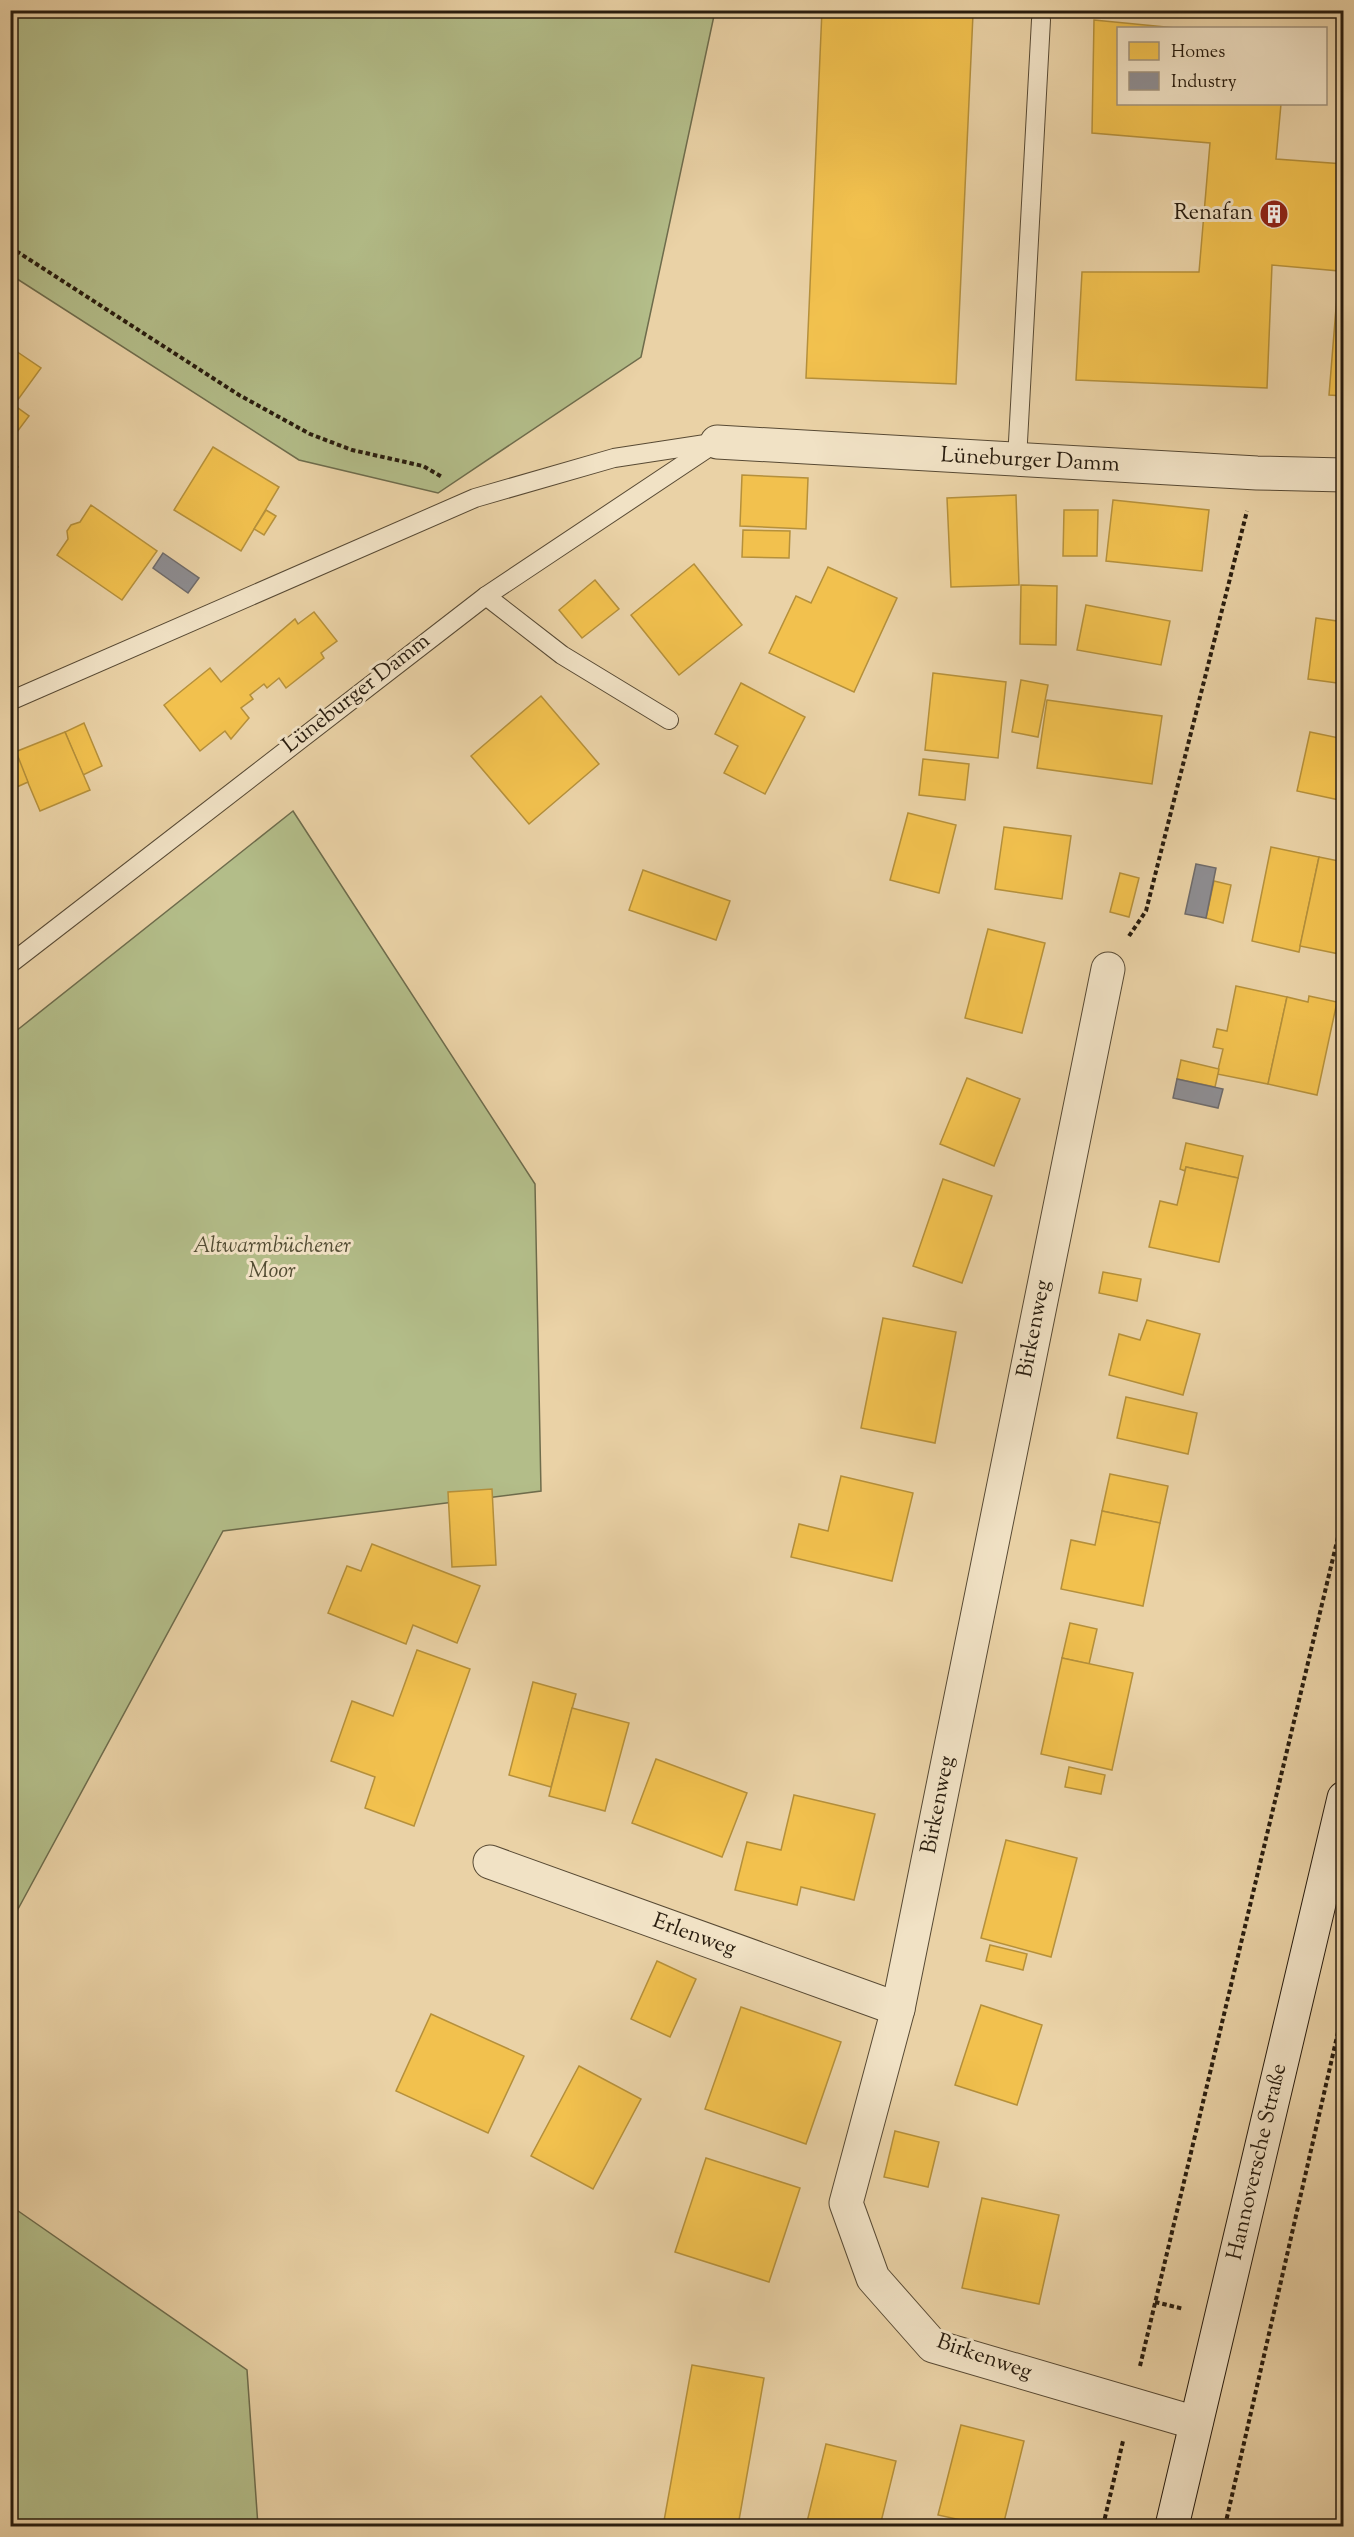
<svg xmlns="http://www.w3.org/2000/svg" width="1354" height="2537" font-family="'Sorts Mill Goudy',serif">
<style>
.green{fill:#b3bd89;stroke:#6e6c4c;stroke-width:1.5}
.homes{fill:#f2c14e;stroke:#b5903b;stroke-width:1.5}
.industry{fill:#8d8d92;stroke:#6f6b6a;stroke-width:1.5}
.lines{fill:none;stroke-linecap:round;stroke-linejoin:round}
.service-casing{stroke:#584a34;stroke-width:20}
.minor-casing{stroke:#584a34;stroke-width:35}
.secondary-casing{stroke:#281c0e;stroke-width:35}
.path{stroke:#281c0e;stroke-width:4;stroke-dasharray:4.5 3;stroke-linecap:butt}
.service{stroke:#f1e2c5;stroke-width:18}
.minor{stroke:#f1e2c5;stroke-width:33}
.secondary{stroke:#f1e2c5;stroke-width:33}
.labels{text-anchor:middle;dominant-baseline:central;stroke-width:6;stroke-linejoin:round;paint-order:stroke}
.poi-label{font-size:22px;fill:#281c0e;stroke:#f1e2c5;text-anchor:end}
.street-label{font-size:22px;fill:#281c0e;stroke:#f1e2c5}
.park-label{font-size:22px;font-style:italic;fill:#524c33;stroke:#f1e2c5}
</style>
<rect width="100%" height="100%" fill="#ead2a6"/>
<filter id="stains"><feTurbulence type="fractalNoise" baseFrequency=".00333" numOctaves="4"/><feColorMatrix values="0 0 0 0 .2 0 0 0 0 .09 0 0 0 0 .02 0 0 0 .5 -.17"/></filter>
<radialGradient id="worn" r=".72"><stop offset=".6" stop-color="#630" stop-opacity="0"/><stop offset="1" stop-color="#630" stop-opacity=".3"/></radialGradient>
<g class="green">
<polygon points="10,11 715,11 641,357 438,493 299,460 11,275"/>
<polygon points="293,811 535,1184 541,1491 223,1531 11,1922 11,1035"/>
<polygon points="11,2206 247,2370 258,2526 11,2526"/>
</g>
<g class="homes">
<polygon points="822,10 973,14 956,384 806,378"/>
<polygon points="1094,20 1176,28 1118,28 1118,104 1281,104 1276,159 1344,164 1344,396 1329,395 1339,271 1272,265 1267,388 1076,380 1082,272 1199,272 1210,143 1092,133"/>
<polygon points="10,347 41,368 14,405 29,416 14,436 10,433"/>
<polygon points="213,447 279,487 241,551 174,510"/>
<polygon points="10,461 18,467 10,478"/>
<polygon points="742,475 808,478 806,529 740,526"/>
<polygon points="1016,495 1019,585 951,587 947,498"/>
<polygon points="1113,500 1209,510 1202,571 1106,561"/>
<polygon points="91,505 157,551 122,600 57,555 68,539 67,531 71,525 80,522"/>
<polygon points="266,510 276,516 264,535 254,529"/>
<polygon points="1064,510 1098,510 1097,556 1063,556"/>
<polygon points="743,530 790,531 789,558 742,557"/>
<polygon points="694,564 742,625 679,675 631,615"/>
<polygon points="828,567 897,598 854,692 769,653 796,596 811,603"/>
<polygon points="595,580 619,609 582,638 559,610"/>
<polygon points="1021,585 1057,586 1056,645 1020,644"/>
<polygon points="1086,605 1170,621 1161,665 1077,650"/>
<polygon points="314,612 337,641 321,653 324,658 286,688 279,678 267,688 264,684 250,695 253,699 241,708 249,718 231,739 225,731 200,751 164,705 210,668 221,682 295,619 298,624"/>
<polygon points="1316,618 1344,622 1344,684 1308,679"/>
<polygon points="933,673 1006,682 998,758 925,750"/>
<polygon points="1021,680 1048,685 1038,737 1012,732"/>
<polygon points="741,683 805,717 765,794 724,773 738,746 715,734"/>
<polygon points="541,696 599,764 529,824 471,756"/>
<polygon points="1047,700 1162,716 1152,784 1037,768"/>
<polygon points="84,723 102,766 83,775 65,732"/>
<polygon points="65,732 90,790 40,811 15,752"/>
<polygon points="1310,732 1344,739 1344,801 1297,791"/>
<polygon points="15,749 28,782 10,790 10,751"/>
<polygon points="923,759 969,764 965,800 919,795"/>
<polygon points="908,813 956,825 939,893 890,880"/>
<polygon points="1004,827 1071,836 1062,899 995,889"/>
<polygon points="1271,847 1319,857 1299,952 1252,941"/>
<polygon points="1319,857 1344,862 1344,955 1300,946"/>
<polygon points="643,870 730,901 716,940 629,910"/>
<polygon points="1120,873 1139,878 1129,917 1110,912"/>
<polygon points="1214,881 1231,885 1223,923 1206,918"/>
<polygon points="988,929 1045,943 1022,1033 965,1018"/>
<polygon points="1236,986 1287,997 1268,1084 1217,1074 1223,1049 1213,1047 1217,1029 1227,1031"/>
<polygon points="1309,996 1337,1002 1317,1095 1268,1084 1287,997 1308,1002"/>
<polygon points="1181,1060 1219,1069 1215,1087 1177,1079"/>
<polygon points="967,1078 1020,1099 994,1166 940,1144"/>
<polygon points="1186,1143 1243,1156 1238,1178 1186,1167 1185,1171 1180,1169"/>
<polygon points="1186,1167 1238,1178 1219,1262 1149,1247 1160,1201 1177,1205"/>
<polygon points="943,1179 992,1196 962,1283 913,1266"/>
<polygon points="1103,1272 1141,1279 1137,1301 1099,1293"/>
<polygon points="883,1318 956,1332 935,1443 861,1428"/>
<polygon points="1147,1320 1200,1334 1183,1395 1109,1375 1119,1334 1140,1340"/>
<polygon points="1126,1397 1197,1413 1188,1454 1117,1438"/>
<polygon points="1110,1474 1168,1486 1160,1523 1102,1511"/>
<polygon points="841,1476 913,1493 892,1581 791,1557 799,1524 828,1531"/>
<polygon points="492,1489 496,1565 452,1567 448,1492"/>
<polygon points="1102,1511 1160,1523 1143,1606 1061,1589 1071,1540 1095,1545"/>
<polygon points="372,1544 480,1586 457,1643 413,1625 406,1644 328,1613 347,1566 361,1571"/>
<polygon points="1070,1623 1097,1629 1089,1664 1062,1658"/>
<polygon points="417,1650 470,1669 414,1826 365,1808 375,1777 331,1761 352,1701 393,1716"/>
<polygon points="1062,1658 1133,1673 1112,1770 1041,1754"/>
<polygon points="533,1682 576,1694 551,1787 509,1775"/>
<polygon points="572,1708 629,1723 605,1811 549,1796"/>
<polygon points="656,1759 747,1793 722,1857 632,1823"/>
<polygon points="1069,1767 1105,1775 1101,1794 1065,1787"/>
<polygon points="794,1795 875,1814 854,1900 801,1887 797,1905 735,1890 747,1842 781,1850"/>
<polygon points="1006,1840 1077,1858 1051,1957 981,1938"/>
<polygon points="990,1945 1027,1954 1023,1970 986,1961"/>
<polygon points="657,1961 696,1979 670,2037 631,2019"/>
<polygon points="981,2005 1042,2025 1017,2105 955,2085"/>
<polygon points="741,2007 841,2042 806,2144 705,2109"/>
<polygon points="431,2014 524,2056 488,2133 396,2091"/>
<polygon points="579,2066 641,2099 593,2189 531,2156"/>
<polygon points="895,2131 939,2142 928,2187 884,2177"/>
<polygon points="706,2158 800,2188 769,2282 675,2252"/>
<polygon points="982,2198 1059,2215 1039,2304 962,2288"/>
<polygon points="692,2365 764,2378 738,2526 695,2526 664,2521"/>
<polygon points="961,2425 1024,2441 1003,2526 988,2526 938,2515"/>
<polygon points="826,2444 896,2461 880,2526 806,2526"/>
</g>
<g class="industry">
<polygon points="163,553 199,578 188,593 153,568"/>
<polygon points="1196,864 1216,868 1206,918 1185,914"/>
<polygon points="1177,1079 1223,1089 1218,1108 1173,1098"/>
</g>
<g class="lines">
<g class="service-casing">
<g id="service">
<polyline points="1017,460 1041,20"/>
<polyline points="486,596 562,655 669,720"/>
<polyline points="10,701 475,498 614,458 712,443"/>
<polyline points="10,964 486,596 717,442"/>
</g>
</g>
<g class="minor-casing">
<g id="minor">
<polyline points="717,442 1257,473 1344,475"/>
<polyline points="1108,969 898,2009 846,2203 873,2278 933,2346 1196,2423"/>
<polyline points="490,1862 898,2009"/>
</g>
</g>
<g class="secondary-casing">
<polyline id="secondary" points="1172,2526 1344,1798"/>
</g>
<g class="path">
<polyline points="10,247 239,395 310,434 352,450 423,466 442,477"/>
<polyline points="1129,936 1146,911 1247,511"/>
<polyline points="1155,2302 1184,2309"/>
<polyline points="1140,2366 1344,1512"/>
<polyline points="1226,2522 1231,2526"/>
<polyline points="1103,2526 1123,2441"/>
<polyline points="1225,2526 1344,2006"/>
</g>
<use href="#service" class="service"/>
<use href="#minor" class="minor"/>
<use href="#secondary" class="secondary"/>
</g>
<defs>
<g id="building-disc" transform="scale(1.5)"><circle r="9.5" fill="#8f2418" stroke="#f1e2c5"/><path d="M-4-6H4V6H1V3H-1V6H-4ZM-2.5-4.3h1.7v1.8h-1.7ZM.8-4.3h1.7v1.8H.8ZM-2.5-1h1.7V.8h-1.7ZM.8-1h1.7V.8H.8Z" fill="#fff"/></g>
</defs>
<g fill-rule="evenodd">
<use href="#building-disc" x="1274" y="214"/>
</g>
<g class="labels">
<g class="poi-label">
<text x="1253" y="214">Renafan</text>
</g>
<g class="street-label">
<text transform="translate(1030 461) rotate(3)">Lüneburger Damm</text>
<text transform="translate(357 694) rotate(-38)">Lüneburger Damm</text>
<text transform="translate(1035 1329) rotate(-79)">Birkenweg</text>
<text transform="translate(939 1805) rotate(-79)">Birkenweg</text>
<text transform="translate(694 1936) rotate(20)">Erlenweg</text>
<text transform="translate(1258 2162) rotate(-77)">Hannoversche Straße</text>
<text transform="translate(984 2358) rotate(19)">Birkenweg</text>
</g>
<g class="park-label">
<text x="272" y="1247">Altwarmbüchener<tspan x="272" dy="25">Moor</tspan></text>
</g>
</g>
<rect width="1354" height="2537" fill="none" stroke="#ead2a6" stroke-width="36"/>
<rect x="12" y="12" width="1330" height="2513" fill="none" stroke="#281c0e" stroke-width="3"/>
<rect x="18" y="18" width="1318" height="2501" fill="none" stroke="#281c0e" stroke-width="1.5"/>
<rect x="1117" y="27" width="210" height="78" fill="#f1e2c5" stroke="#a1937c" stroke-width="1.5"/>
<rect x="1129" y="42" width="30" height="18" fill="#f2c14e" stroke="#a1937c" stroke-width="1.5"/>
<text x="1171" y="57" font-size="18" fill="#281c0e">Homes</text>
<rect x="1129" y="72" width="30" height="18" fill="#8d8d92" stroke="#a1937c" stroke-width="1.5"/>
<text x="1171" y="87" font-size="18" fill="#281c0e">Industry</text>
<rect width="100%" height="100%" filter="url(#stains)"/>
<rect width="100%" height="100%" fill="url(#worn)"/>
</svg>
